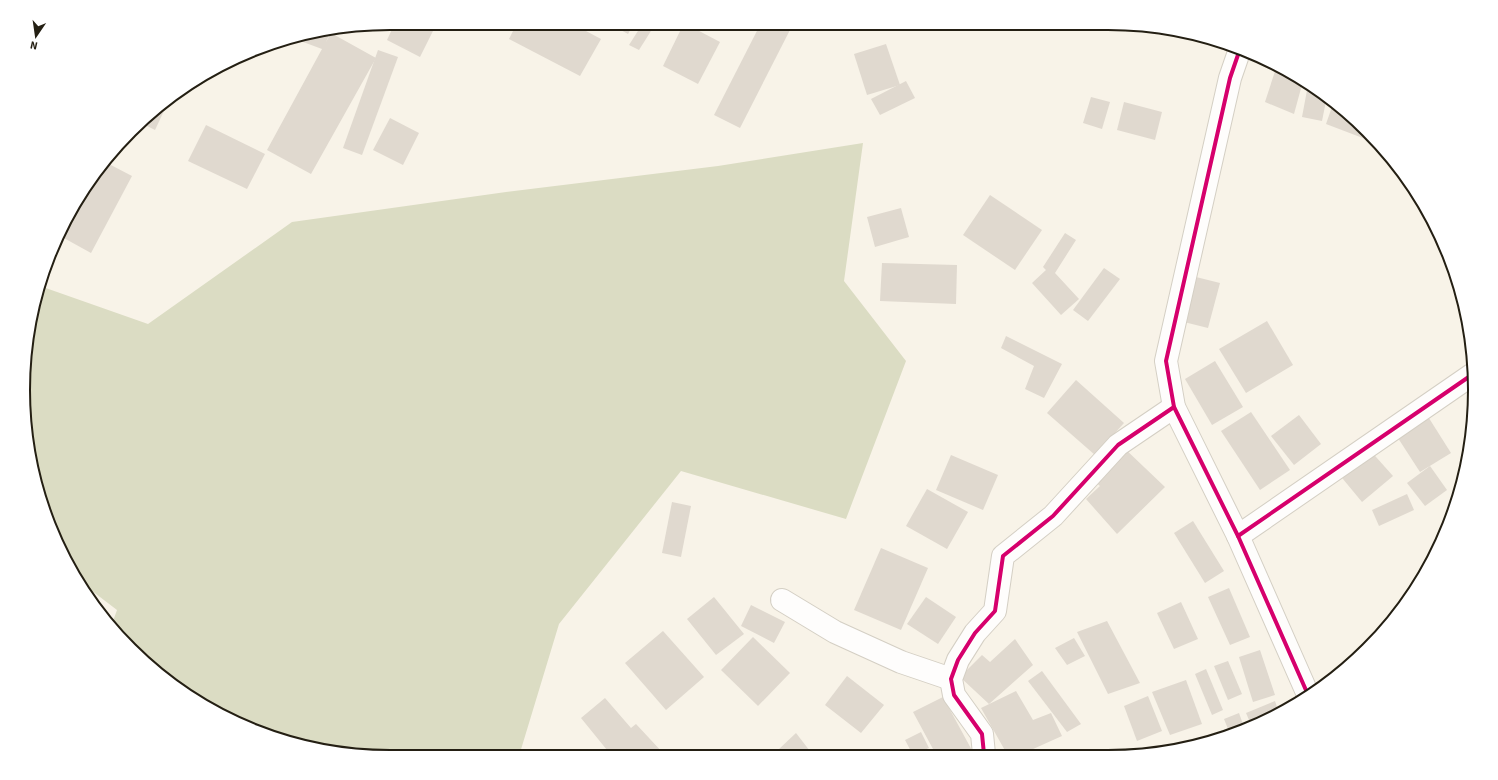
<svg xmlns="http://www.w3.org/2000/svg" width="1498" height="780" font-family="'Source Sans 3',sans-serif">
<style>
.forest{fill:#dbdcc3}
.building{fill:#e0d9cf}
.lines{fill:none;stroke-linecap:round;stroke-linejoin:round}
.street-casing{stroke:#d4cfc4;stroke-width:24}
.street{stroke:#fefdfc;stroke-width:22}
.cycleway-casing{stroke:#fff;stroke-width:6}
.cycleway{stroke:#d6006c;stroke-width:4}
.rim{fill:none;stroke:#241f13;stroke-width:2}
</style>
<rect width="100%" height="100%" fill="#f8f3e8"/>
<polygon class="forest" points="863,143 844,281 906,361 846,519 681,471 559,624 519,756 366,756 295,745 227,719 130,649 112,624 117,610 83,584 61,552 26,438 24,366 35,295 40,286 148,324 292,222 506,192 718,166"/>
<g class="building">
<polygon points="395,23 437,23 420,57 387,40"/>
<polygon points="517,23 571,23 601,39 580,76 509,39"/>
<polygon points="608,23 634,23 628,34"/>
<polygon points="643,23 656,23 639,50 629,45"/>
<polygon points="684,23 720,42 698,84 663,66"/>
<polygon points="761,23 781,23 791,28 740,128 714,115"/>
<polygon points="330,33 326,42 331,33 376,58 311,174 267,150 322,49 295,39"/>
<polygon points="886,44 900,85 867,95 854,54"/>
<polygon points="378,50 398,57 362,155 343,148"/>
<polygon points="1277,65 1303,81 1294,114 1265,102"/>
<polygon points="906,81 915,98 880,115 871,99"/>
<polygon points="1308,85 1327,96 1322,121 1302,117"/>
<polygon points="171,96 155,130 143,124 166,99"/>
<polygon points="1091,97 1110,102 1102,129 1083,123"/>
<polygon points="1334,101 1370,135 1368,140 1326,124"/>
<polygon points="1124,102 1162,112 1155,140 1117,130"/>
<polygon points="390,118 419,133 403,165 373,150"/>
<polygon points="206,125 265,154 247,189 188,161"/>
<polygon points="107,163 132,176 91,253 62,237 96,174"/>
<polygon points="990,195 1042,230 1015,270 963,235"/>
<polygon points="901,208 909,237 875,247 867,217"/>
<polygon points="1065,233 1076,240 1055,273 1079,299 1061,315 1032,283 1046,270 1043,267"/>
<polygon points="882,263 957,265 956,304 880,301"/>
<polygon points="1104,268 1120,279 1088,321 1073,310"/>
<polygon points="1188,275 1220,283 1208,328 1176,320"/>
<polygon points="1267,321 1293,365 1246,393 1219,349"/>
<polygon points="1006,336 1062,364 1044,398 1025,389 1034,366 1001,348"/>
<polygon points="1215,361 1243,407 1212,425 1185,379"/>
<polygon points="1076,380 1124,423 1095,455 1047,413"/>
<polygon points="1251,412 1290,470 1260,490 1221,431"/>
<polygon points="1299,415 1321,444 1294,465 1271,436"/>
<polygon points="1427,415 1451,453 1420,472 1396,435"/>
<polygon points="1123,447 1165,487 1117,534 1086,499 1100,486 1092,479"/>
<polygon points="1368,448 1393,476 1362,502 1338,473"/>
<polygon points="951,455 998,475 983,510 936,490"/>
<polygon points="1430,466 1447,490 1425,506 1407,483"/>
<polygon points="927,489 968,512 947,549 906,526"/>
<polygon points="1407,494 1414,510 1379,526 1372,510"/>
<polygon points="672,502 691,506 681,557 662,553"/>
<polygon points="1193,521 1224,571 1205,583 1174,533"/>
<polygon points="881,548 928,568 901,630 854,610"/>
<polygon points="1229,588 1250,637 1230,645 1208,597"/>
<polygon points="714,597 744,634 716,655 687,619"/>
<polygon points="926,597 956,617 938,644 907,624"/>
<polygon points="1181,602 1198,639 1174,649 1157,613"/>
<polygon points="751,605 785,622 774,643 741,626"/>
<polygon points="1107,621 1140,683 1108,694 1077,632"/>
<polygon points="663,631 704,677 666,710 625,663"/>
<polygon points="753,637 790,673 758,706 721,670"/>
<polygon points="1074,638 1085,656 1067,665 1055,648"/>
<polygon points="1015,639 1033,665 989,704 960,677 982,655 990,662"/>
<polygon points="1260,650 1275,695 1253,702 1239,657"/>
<polygon points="1228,661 1242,694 1228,700 1214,666"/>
<polygon points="1206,669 1223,710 1212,715 1195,674"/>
<polygon points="1042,671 1081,724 1067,732 1028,681"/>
<polygon points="847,676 884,705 861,733 825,705"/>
<polygon points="1186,680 1202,724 1170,735 1152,692"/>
<polygon points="1016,691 1033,720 1051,713 1062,736 1022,754 1007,754 981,708"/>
<polygon points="1148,696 1162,731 1137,741 1124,706"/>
<polygon points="943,697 974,754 972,754 921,755 933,749 913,712"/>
<polygon points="605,698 631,728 636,724 663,753 664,752 668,755 601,756 607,750 581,718"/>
<polygon points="1275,701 1279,713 1252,727 1246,713"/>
<polygon points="1239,713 1245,730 1230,734 1224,719"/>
<polygon points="921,732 929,748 913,755 905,740"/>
<polygon points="796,733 813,755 782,755 778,750"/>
</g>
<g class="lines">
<g class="street-casing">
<g id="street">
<polyline points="1240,49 1230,78 1166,361 1174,407 1238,536 1309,697"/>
<polyline points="1238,536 1473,374"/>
<polyline points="782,600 835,632 901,662 951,679"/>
<polyline points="984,754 982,734 954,695 951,679 958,660 975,633 995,611 1003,556 1053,516 1118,445 1174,407"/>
</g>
</g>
<use href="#street" class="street"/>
<g class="cycleway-casing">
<g id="cycleway">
<polyline points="1240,49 1230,78 1166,361 1174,407 1238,536 1309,697"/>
<polyline points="1238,536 1473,374"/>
<polyline points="984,754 982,734 954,695 951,679 958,660 975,633 995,611 1003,556 1053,516 1118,445 1174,407"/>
</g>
</g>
<use href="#cycleway" class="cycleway"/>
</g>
<path d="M0 0H1498V780H0ZM390 30H1108A360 360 0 0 1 1468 390V390A360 360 0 0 1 1108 750H390A360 360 0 0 1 30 390V390A360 360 0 0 1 390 30Z" fill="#fff" fill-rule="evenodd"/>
<path class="rim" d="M390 30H1108A360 360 0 0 1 1468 390V390A360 360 0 0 1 1108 750H390A360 360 0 0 1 30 390V390A360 360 0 0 1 390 30Z"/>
<g transform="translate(36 36) rotate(193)" stroke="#ffffff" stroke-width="3" paint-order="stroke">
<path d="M0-3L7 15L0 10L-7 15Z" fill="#241f13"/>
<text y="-6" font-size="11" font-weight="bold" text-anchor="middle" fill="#241f13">N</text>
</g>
</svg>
